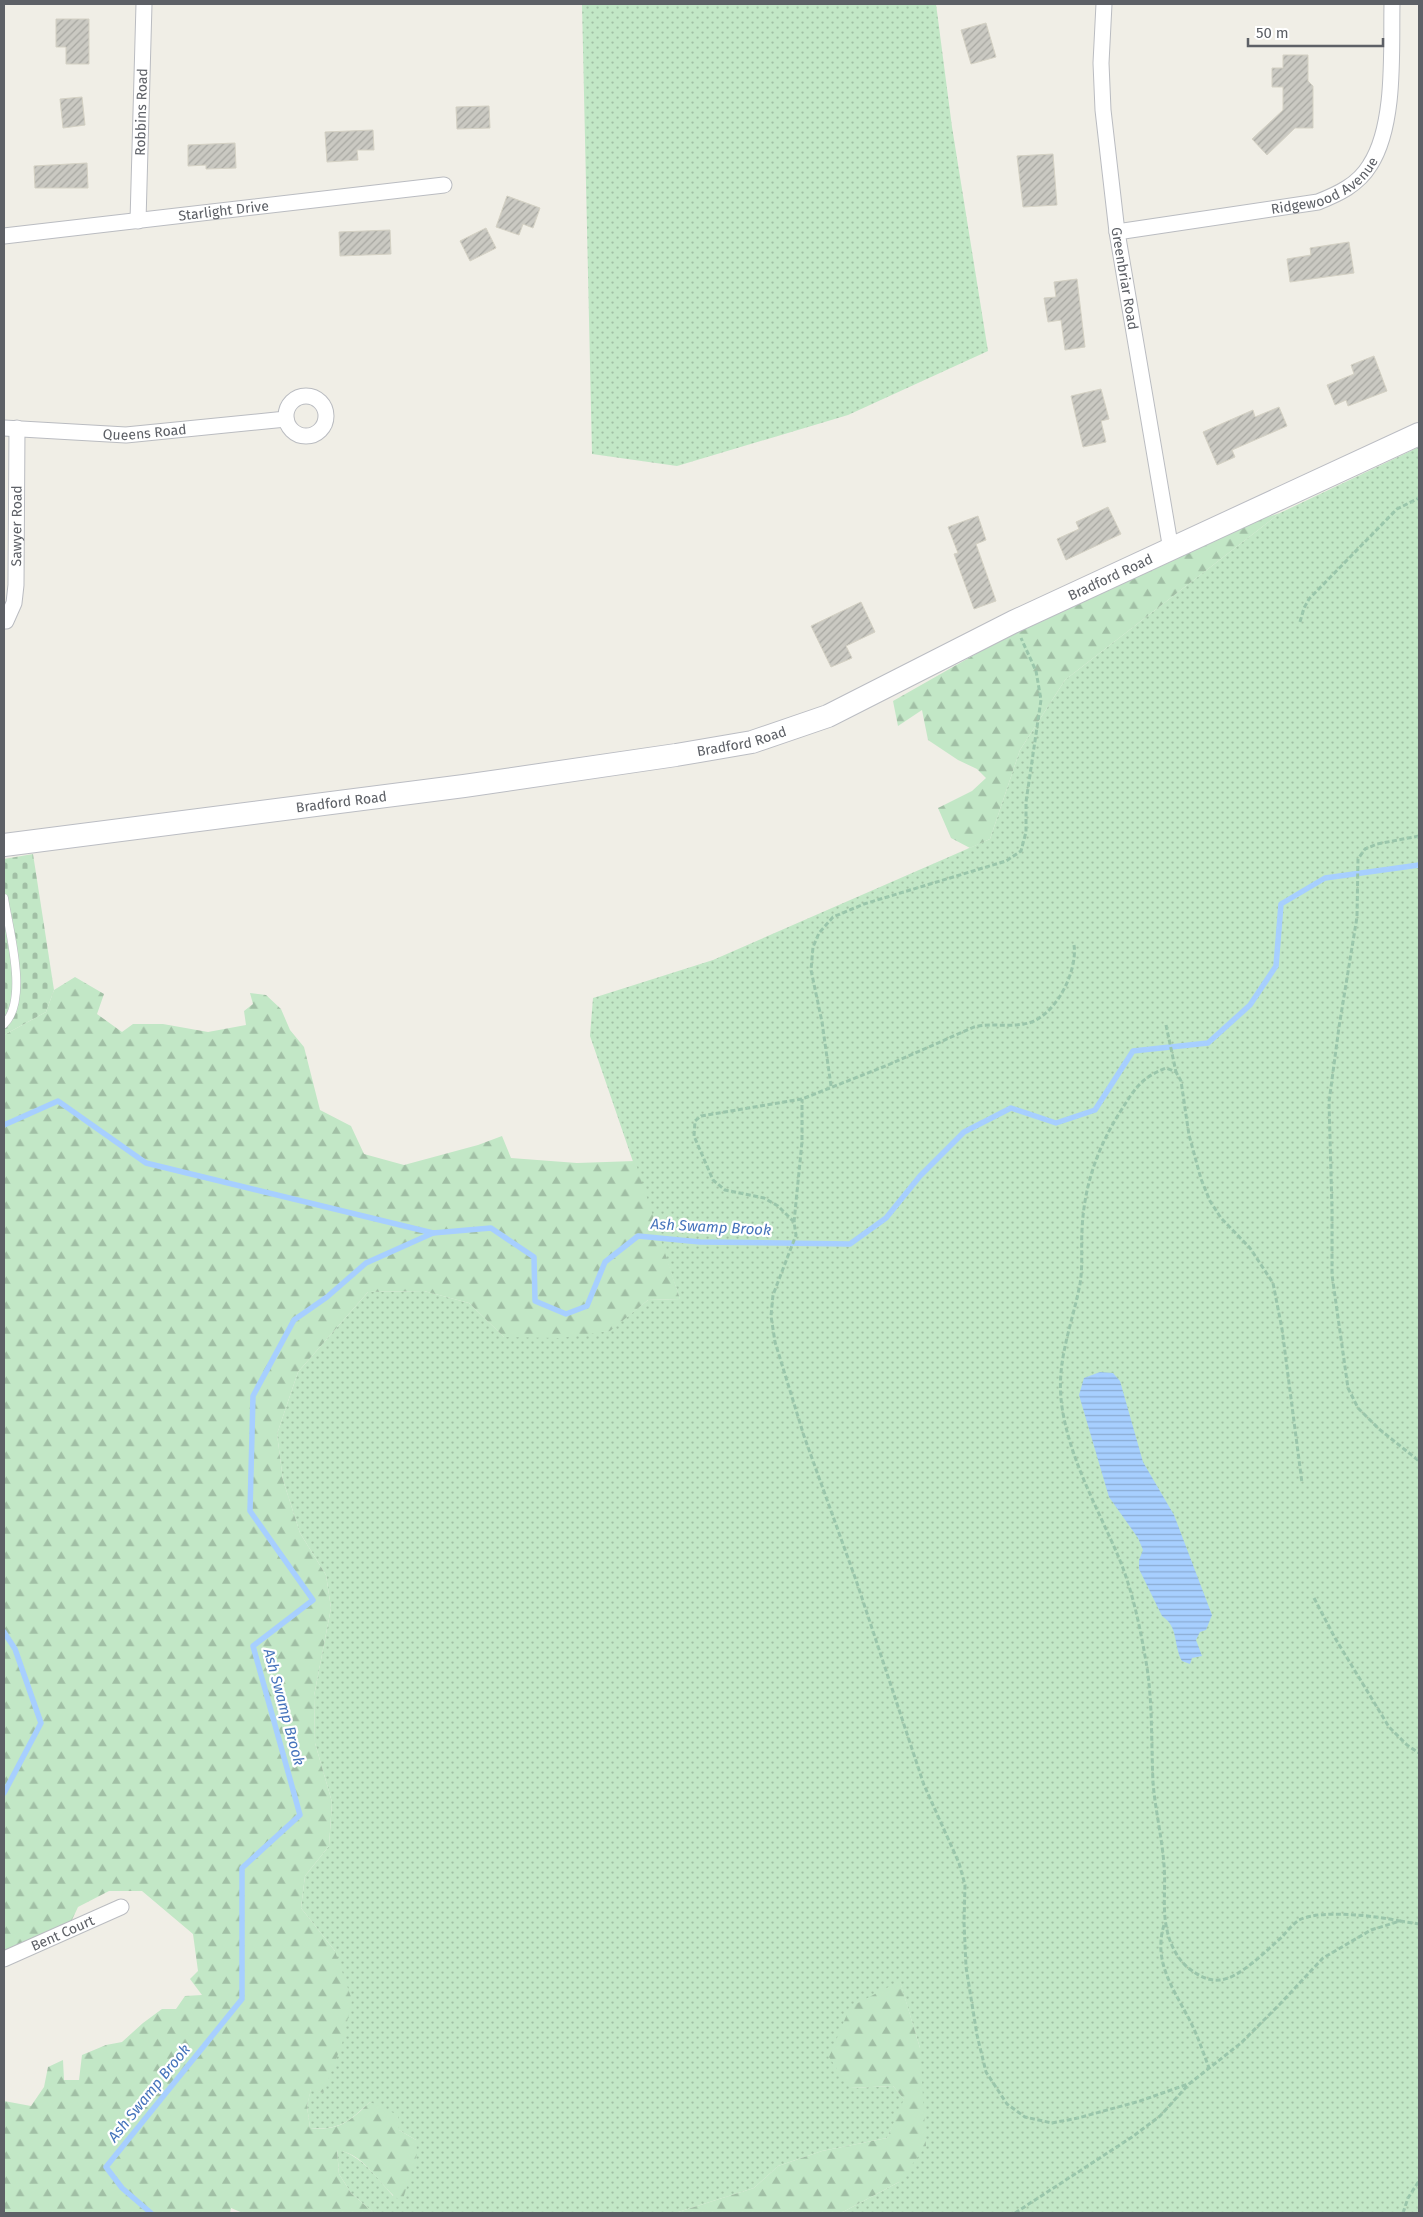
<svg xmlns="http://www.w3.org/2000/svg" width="1423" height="2217" font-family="'Fira Sans',sans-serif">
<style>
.green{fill:url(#green-dots)}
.forest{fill:url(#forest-firs)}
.cemetery{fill:url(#cemetery-stones)}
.water{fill:url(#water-rules)}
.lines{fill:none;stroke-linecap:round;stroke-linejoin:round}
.stream{stroke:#a7cfff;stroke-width:5.5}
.building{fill:url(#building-hatch);stroke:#d4d1c4}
.lane-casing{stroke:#babcc1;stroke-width:9}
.street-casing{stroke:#babcc1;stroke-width:17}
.secondary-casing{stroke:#bbbdc3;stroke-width:24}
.path{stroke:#9ac6ab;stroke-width:3;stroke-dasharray:5 2.5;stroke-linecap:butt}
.lane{stroke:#fff;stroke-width:8}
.street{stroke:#fff;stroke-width:15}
.secondary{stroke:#fff;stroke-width:22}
.labels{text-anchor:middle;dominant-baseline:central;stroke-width:4.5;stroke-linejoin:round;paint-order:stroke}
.street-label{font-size:14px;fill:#5d6066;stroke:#fff}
.water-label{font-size:15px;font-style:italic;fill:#4573bb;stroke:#fff}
</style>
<defs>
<pattern id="green-dots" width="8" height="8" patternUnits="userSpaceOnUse" patternTransform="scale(1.25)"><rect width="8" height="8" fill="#c2e7c6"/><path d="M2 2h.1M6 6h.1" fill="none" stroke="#a1bfa5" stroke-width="1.8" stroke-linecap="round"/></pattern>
<pattern id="forest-firs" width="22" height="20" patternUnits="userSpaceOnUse" patternTransform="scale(1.25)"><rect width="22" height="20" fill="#c2e7c6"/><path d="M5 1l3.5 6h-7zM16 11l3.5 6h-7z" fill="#a1bfa5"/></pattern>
<pattern id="cemetery-stones" width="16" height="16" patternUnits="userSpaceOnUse" patternTransform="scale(1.25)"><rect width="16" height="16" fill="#c2e7c6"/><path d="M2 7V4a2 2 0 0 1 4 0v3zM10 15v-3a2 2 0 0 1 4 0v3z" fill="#a1bfa5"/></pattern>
<pattern id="water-rules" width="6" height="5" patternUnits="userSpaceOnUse" patternTransform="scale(1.25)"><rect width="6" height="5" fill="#a7cfff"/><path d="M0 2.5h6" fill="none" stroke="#8babd2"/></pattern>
<pattern id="building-hatch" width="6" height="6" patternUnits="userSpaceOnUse" patternTransform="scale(1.25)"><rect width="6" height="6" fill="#cac9c2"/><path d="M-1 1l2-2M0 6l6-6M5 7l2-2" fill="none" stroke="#a7a7a1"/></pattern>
</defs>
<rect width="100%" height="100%" fill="#f0eee6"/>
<g class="green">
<polygon points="582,4 936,4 952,127 988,351 848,415 677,466 592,454"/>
<path d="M1419 447V2213H841L899 2182 920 2048 900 1982 850 2088 893 2086 905 2100 887 2138 822 2151 778 2166 754 2188 675 2213H374L351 2193 339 2174 337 2149C363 2157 376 2176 393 2196L416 2140 399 2130 370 2102C348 2122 341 2130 310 2128L307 2106 311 2088 323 2093 335 1951 301 1908 305 1876 329 1846 332 1802 315 1743 314 1696 331 1608 326 1575 300 1533 283 1480 277 1434 298 1372 368 1292 424 1291 469 1303 504 1337 609 1331 648 1300 680 1299 590 1036 593 998 713 960 990 839 1020 750 1065 680 1280 513Z"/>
</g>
<g class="forest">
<polygon points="1280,513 1065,680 1020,750 990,839 970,848 951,838 938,808 972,791 986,778 977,769 958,760 928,740 922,710 898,726 893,701 1032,622 1229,529"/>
<path d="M75 977 104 994 97 1014 122 1032 133 1024H163L208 1032 246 1025 244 1011 253 1004 250 993 266 995 281 1009 290 1030 304 1047 320 1110 351 1126 364 1154 404 1165 478 1145 502 1136 511 1158 577 1163 635 1161 680 1299 648 1300 610 1331 560 1338 504 1337 469 1303 424 1291 368 1292 298 1372 277 1434 283 1480 300 1533 326 1575 331 1608 314 1696 315 1743 332 1802 329 1846 305 1876 301 1908 335 1951 352 2000 342 2044 323 2093 311 2089 307 2106 310 2128C340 2131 350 2121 370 2102L398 2115 399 2130 416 2140 417 2154 402 2202C378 2186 368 2155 337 2150L339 2174 351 2193 374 2213H243L231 2208 230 2213H4V2101L31 2106 44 2087 48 2067 63 2060 64 2080H79L82 2055 106 2045 122 2042 143 2023 162 2009H176L185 1996 202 1995 190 1979 198 1971 193 1934 142 1891H109L78 1907 71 1922 4 1952V1035L46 1012 54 990Z"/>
<polygon points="900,1981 920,2048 926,2146 899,2182 841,2213 675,2213 754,2188 778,2166 822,2151 887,2138 904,2099 893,2086 850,2088 829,2057 850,2007"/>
</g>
<polygon class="cemetery" points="33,854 54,990 46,1012 4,1035 4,859"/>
<path class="water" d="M1100 1372 1113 1373 1120 1381 1143 1462 1174 1515 1212 1615 1206 1630 1200 1632 1196 1640 1202 1656 1192 1658 1190 1664 1182 1661C1173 1645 1179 1627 1162 1616L1139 1569V1560L1143 1550 1138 1538 1109 1497 1079 1395 1084 1378Z"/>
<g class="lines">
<g class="stream">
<polyline points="4,1125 58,1101 146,1163 433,1233"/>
<polyline points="4,1632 15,1649 41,1723 4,1793"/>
<polyline points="151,2213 122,2188 106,2167 242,1999 242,1868 300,1815 253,1646 313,1600 250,1511 253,1396 294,1320 327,1297 366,1263 433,1233 491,1228 534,1257 535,1301 566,1314 587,1306 605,1262 638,1236 700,1242 850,1244 886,1218 920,1176 964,1132 1011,1108 1056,1123 1095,1110 1133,1051 1208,1043 1250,1005 1276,966 1281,904 1325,878 1419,865"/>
</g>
</g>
<g class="building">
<polygon points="56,19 89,19 89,64 66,64 66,47 56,47"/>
<polygon points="986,23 996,57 971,64 961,30"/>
<polygon points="1283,55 1308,55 1308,81 1313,86 1313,128 1295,128 1267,155 1252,139 1283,110 1283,87 1272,87 1272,68 1283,68"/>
<polygon points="82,97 85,125 63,128 60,99"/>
<polygon points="489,106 490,128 457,129 456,107"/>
<polygon points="373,130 374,150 357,150 358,160 327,162 325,132"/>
<polygon points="235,143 236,168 206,169 206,165 188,166 188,145"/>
<polygon points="1053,154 1057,205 1023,207 1017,156"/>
<polygon points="87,163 88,188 35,188 34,166"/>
<polygon points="507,196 540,208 533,228 523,224 519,235 496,227"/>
<polygon points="486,228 496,248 470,261 460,241"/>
<polygon points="390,230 391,254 340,256 339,232"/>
<polygon points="1349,242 1354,273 1290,282 1287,259 1311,255 1310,248"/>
<polygon points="1077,279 1085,347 1065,350 1061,320 1048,322 1044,298 1056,297 1054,282"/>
<polygon points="1374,356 1387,391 1348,406 1346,400 1335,405 1327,385 1354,374 1351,365"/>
<polygon points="1101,389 1109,419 1101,421 1106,442 1083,447 1071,396"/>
<polygon points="1279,407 1287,426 1232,450 1235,457 1217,465 1203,432 1253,410 1255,417"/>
<polygon points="1108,507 1121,534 1066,560 1057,539 1079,529 1076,522"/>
<polygon points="978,516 986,540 976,544 996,601 974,609 954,554 958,553 948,527"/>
<polygon points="861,602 875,632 846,646 852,658 831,667 811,626"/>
</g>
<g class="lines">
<g class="lane-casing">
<path id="lane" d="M4 898C9 931 29 1000 4 1024"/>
</g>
<g class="street-casing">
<g id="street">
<path id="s1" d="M1104 4 1101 63 1103 110 1117 232 1171 550"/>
<path id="s2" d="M138 221 144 4"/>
<path id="s3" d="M1117 232 1318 202C1338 194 1358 185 1370 165 1396 125 1391 50 1392 4"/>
<path id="s4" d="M4 236 444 185"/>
<circle cx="306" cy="416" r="20"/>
<path id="s5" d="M4 428 126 435 286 419"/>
<path id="s6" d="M4 621H6L14 603 16 585 17 428"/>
<path id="s7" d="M4 1959 121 1907"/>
</g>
</g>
<g class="secondary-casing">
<g id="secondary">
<path id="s8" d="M4 845 464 786 676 755 752 742 828 716 1013 622 1419 434"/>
</g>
</g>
<g class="path">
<polyline points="1300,622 1304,608 1309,599 1397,509 1419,498"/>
<polyline points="1419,836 1377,844 1365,849 1358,859 1357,917 1339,1027 1329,1102 1332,1209 1332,1275 1348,1388 1358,1408 1379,1429 1419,1461"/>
<path d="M1074 945C1078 972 1054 1020 1024 1024 1007 1027 990 1023 974 1027L888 1065 802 1099 701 1116 695 1121 694 1136 713 1180 725 1190 764 1198 778 1206 794 1222 796 1235 773 1295 771 1316 775 1342 804 1436 857 1583 924 1785 959 1863 965 1885 964 1922 966 1967 977 2035 986 2072 1007 2104 1025 2117 1052 2123 1078 2118 1140 2101 1188 2084"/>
<polyline points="1166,1025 1176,1072"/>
<polyline points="831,1086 822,1022 811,970 813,947 819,933 833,917 864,904 1006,861 1021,851 1026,832 1026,802 1041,700 1036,671 1021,638"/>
<polyline points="794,1222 802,1142 802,1099"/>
<polyline points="1314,1598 1335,1638 1389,1727 1407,1745 1419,1753"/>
<polyline points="1400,1921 1419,1924"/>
<path d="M1164 1925C1151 1968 1181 1997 1197 2036 1201 2046 1205 2057 1209 2068"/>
<path d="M1015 2213 1132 2137 1160 2116 1189 2084 1241 2043 1279 2005 1323 1958 1371 1930 1400 1921C1376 1916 1321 1909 1299 1920 1293 1924 1287 1931 1282 1937 1268 1949 1238 1980 1219 1980 1209 1981 1199 1976 1191 1970 1179 1962 1170 1945 1167 1930 1162 1909 1166 1887 1164 1865 1162 1837 1155 1809 1153 1782 1151 1740 1153 1697 1145 1656 1139 1622 1132 1590 1119 1558 1099 1511 1072 1464 1063 1413 1054 1365 1071 1330 1080 1284 1083 1266 1081 1248 1082 1230 1084 1186 1097 1149 1120 1112 1134 1090 1140 1078 1166 1068L1176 1072 1181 1081 1189 1135 1201 1179 1210 1201 1221 1218 1250 1248 1273 1283 1282 1329 1302 1483"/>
<polyline points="1403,2213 1408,2198 1419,2181"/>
</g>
<use href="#lane" class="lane"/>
<use href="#street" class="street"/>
<use href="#secondary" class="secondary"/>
</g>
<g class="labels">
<g class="street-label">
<text stroke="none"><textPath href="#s2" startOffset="109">Robbins Road</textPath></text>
<text stroke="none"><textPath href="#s3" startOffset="216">Ridgewood Avenue</textPath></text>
<text stroke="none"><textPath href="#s4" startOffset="221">Starlight Drive</textPath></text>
<text stroke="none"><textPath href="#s1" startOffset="276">Greenbriar Road</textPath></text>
<text stroke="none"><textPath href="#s5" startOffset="141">Queens Road</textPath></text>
<text stroke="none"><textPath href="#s6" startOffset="99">Sawyer Road</textPath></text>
<text stroke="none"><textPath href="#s8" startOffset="1150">Bradford Road</textPath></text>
<text stroke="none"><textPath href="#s8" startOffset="745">Bradford Road</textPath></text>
<text stroke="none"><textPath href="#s8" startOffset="340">Bradford Road</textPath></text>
<text stroke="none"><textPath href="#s7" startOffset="64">Bent Court</textPath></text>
</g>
<g class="water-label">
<text transform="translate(711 1227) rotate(3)">Ash Swamp Brook</text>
<text transform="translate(284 1707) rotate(75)">Ash Swamp Brook</text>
<text transform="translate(149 2093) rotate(-51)">Ash Swamp Brook</text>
</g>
</g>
<rect width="1423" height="2217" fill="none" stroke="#5d6066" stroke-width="10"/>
<path d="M1248 38v8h135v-8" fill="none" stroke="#5d6066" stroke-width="2.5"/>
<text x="1256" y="38" font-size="15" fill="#5d6066" stroke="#ffffff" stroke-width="4" paint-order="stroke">50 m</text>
</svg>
